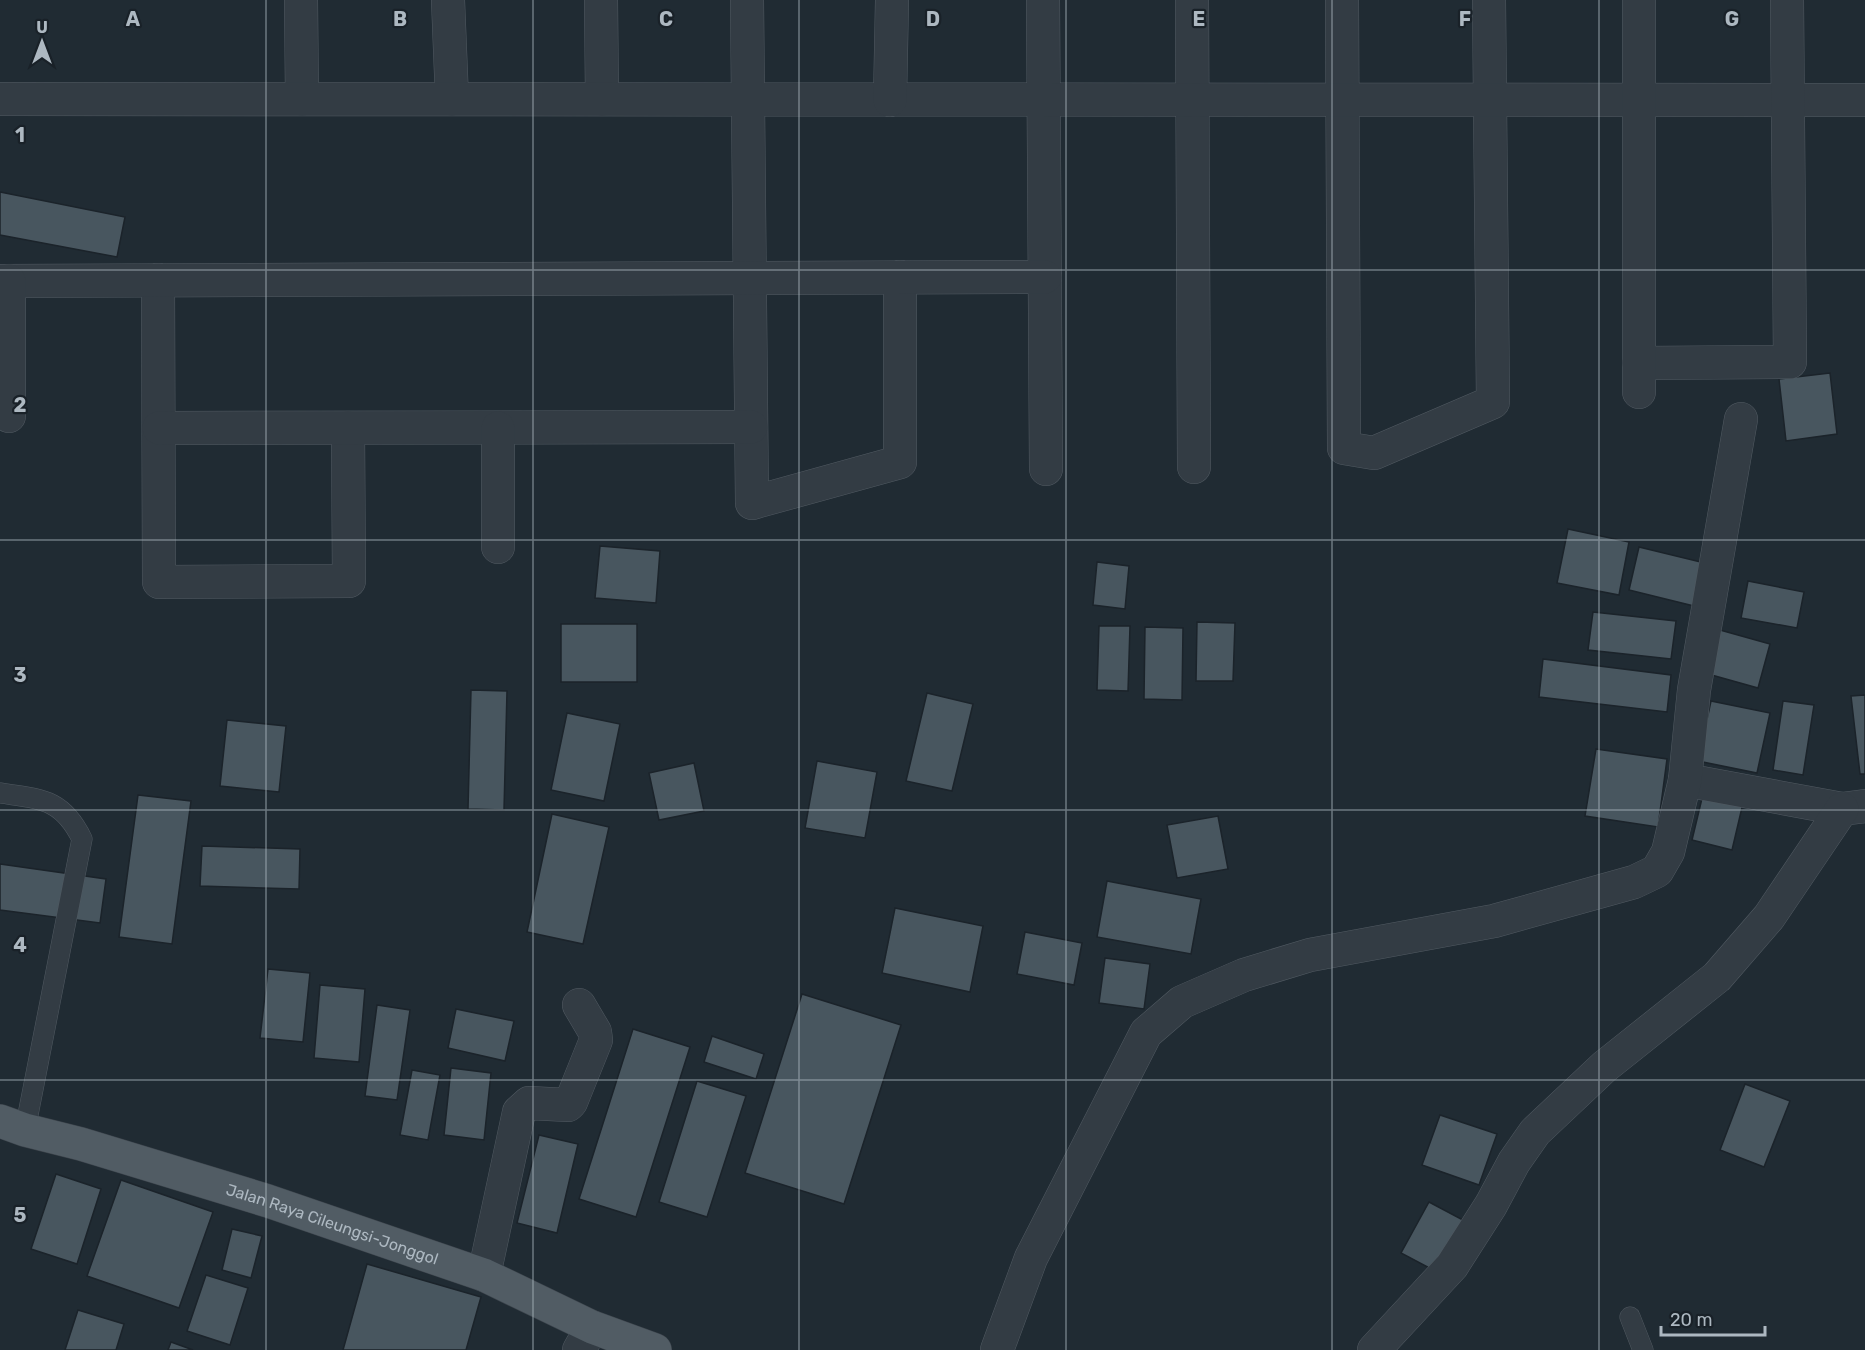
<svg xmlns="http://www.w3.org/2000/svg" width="1865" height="1350" font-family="Rubik,sans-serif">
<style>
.building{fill:#48565f;stroke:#1b232a;stroke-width:1.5}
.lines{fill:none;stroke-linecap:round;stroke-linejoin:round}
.service-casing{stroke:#515a62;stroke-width:21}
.minor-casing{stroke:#515a62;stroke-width:34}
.primary-casing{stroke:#3d454d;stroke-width:34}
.service{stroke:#333c44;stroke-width:20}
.minor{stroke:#333c44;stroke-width:33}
.primary{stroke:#515c64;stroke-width:33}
.grid{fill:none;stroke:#adb8c1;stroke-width:1.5;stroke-opacity:0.55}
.labels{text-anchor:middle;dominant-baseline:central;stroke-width:4.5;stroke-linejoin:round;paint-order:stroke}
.street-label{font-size:16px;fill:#adb8c1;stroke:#192128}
.grid-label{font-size:20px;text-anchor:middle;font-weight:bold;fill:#adb8c1;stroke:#192128;stroke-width:4.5;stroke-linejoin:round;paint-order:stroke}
</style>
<rect width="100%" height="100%" fill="#202b33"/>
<g class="building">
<polygon points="0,192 125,217 117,257 0,235"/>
<polygon points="1830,373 1837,434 1786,441 1779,379"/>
<polygon points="1568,529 1629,542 1619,595 1557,583"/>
<polygon points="600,546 660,551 656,603 595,598"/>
<polygon points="1639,547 1709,564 1698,607 1629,590"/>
<polygon points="1097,562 1129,566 1125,609 1093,605"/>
<polygon points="1748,581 1804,592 1797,628 1741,618"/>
<polygon points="1593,612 1676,621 1671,659 1588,650"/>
<polygon points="1197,622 1235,623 1233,681 1196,681"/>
<rect x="561" y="624" width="76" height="58"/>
<polygon points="1099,626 1130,626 1128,691 1097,690"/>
<polygon points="1145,627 1183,628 1182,700 1144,699"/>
<polygon points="1720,630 1770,644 1758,688 1708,674"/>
<polygon points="1543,659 1671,675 1667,712 1539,697"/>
<polygon points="471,690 507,691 504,810 468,809"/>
<polygon points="927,693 973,704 952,791 906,781"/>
<polygon points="1865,695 1865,774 1860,774 1851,696"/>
<polygon points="1711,701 1770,713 1757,773 1698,761"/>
<polygon points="1783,701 1814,705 1803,775 1773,770"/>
<polygon points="567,713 620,724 604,801 551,790"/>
<polygon points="227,720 286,726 279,792 220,786"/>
<polygon points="1596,749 1667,759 1658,827 1585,816"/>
<polygon points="817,761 877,772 865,838 805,828"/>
<polygon points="694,763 704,811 659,820 649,773"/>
<polygon points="1704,790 1744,799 1732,850 1692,840"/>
<polygon points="138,795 191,801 172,944 119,937"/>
<polygon points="552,814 609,827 583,944 527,932"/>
<polygon points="1218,816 1228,869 1177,878 1167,825"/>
<polygon points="202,846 300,849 299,889 200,886"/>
<polygon points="0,864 106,879 100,923 0,910"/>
<polygon points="1107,881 1201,899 1191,954 1097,937"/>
<polygon points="895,908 983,926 970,992 882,973"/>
<polygon points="1025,932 1082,943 1074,985 1017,974"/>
<polygon points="1105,958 1150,964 1144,1009 1099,1003"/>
<polygon points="268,969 310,973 303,1042 260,1038"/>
<polygon points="320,985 365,989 359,1062 314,1058"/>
<polygon points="802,994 901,1025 844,1204 745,1173"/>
<polygon points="377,1005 410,1010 397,1100 365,1096"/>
<polygon points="456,1009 514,1021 505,1061 448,1048"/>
<polygon points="633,1029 690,1047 636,1217 579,1199"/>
<polygon points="712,1036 764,1054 756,1079 704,1062"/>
<polygon points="451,1068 491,1073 484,1140 444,1135"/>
<polygon points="412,1070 440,1075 428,1140 400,1135"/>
<polygon points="697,1081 746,1096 707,1217 659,1202"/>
<polygon points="1745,1084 1790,1101 1764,1167 1720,1150"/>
<polygon points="1440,1115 1497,1134 1479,1185 1422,1165"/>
<polygon points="539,1135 578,1144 557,1233 517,1223"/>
<polygon points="56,1174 101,1189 77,1264 31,1249"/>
<polygon points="121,1180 213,1212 179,1308 87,1276"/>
<polygon points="1429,1202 1463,1220 1435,1271 1401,1253"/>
<polygon points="232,1229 262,1236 251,1278 222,1270"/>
<polygon points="367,1264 481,1297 466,1350 343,1350"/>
<polygon points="206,1275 248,1288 230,1345 187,1331"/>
<polygon points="78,1310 124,1324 116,1350 65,1350"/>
<polygon points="171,1342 193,1350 168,1350"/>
</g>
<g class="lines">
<g class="service-casing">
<g id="service">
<path d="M0 793C40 799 62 798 82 839L25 1130"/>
<polyline points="1630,1317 1643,1350"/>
</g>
</g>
<g class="minor-casing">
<g id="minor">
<polyline points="301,0 302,99"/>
<polyline points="448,0 452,99"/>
<polyline points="601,0 602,99"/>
<polyline points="747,0 752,503 900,462 900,277"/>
<polyline points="1043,0 1046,469"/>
<polyline points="1192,0 1194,467"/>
<polyline points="1342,0 1344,448 1374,453 1493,402 1489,0"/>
<polyline points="0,99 1865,100"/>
<polyline points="890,100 892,0"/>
<polyline points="158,280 159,582 349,581 348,428"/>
<polyline points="0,281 1045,277"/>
<polyline points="9,281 9,416"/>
<polyline points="1639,363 1790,362 1787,0"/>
<polyline points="1639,392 1639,0"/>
<polyline points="159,428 751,427"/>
<polyline points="498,428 498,547"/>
<polyline points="1685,780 1842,809 1865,806"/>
<polyline points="484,1275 519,1112 529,1103 568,1105 571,1102 596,1040 595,1032 579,1005"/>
<polyline points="579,1350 592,1327"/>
<polyline points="997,1350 1031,1258 1146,1033 1182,1002 1244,975 1310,955 1494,921 1634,882 1657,871 1668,852 1685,780 1694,690 1741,419"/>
<polyline points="1374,1350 1452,1266 1491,1205 1514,1162 1535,1132 1604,1067 1717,977 1769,917 1842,809"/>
</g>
</g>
<g class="primary-casing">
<g id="primary">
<path id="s1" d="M0 1121 25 1130 81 1144 268 1201 484 1275 592 1327 655 1350"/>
</g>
</g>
<use href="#service" class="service"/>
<use href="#minor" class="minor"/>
<use href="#primary" class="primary"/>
</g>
<path class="grid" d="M266 0V1350M533 0V1350M799 0V1350M1066 0V1350M1332 0V1350M1599 0V1350M0 270H1865M0 540H1865M0 810H1865M0 1080H1865"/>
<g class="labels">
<g class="street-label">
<text stroke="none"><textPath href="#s1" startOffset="348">Jalan Raya Cileungsi-Jonggol</textPath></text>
</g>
</g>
<g class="grid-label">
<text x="133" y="26">A</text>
<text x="400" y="26">B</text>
<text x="666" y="26">C</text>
<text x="933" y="26">D</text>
<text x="1199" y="26">E</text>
<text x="1465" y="26">F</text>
<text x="1732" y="26">G</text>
<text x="20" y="142">1</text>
<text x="20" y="412">2</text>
<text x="20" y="682">3</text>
<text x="20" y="952">4</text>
<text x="20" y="1222">5</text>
</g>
<g transform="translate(42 42)" stroke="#192128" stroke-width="4.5" paint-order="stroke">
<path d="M0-4.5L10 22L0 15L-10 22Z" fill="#adb8c1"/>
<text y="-9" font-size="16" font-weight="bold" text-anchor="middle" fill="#adb8c1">U</text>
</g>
<path d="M1661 1326v9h104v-9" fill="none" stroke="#adb8c1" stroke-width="3"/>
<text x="1670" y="1326" font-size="18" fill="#adb8c1" stroke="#192128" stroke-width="4.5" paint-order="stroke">20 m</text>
</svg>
